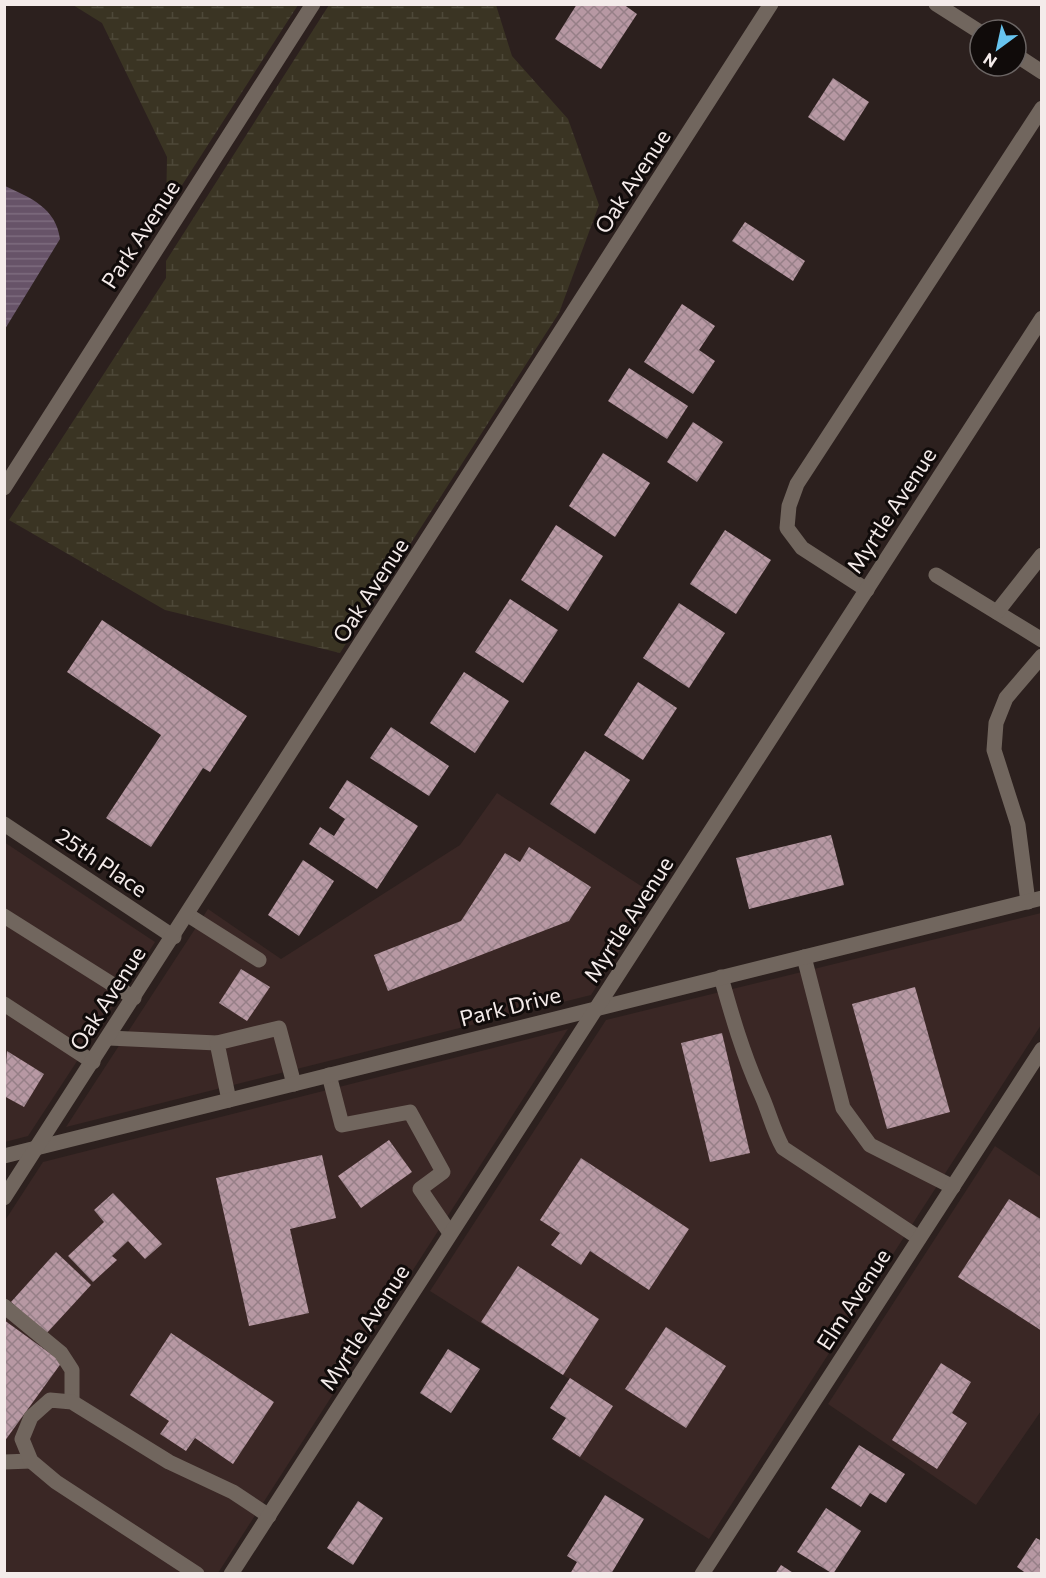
<svg xmlns="http://www.w3.org/2000/svg" width="1046" height="1578" font-family="Commissioner,sans-serif">
<style>
.built{fill:#3a2725}
.wetland{fill:url(#wetland-marsh)}
.water{fill:url(#water-rules)}
.building{fill:url(#building-cross-hatch)}
.lines{fill:none;stroke-linecap:round;stroke-linejoin:round}
.minor{stroke:#71665e;stroke-width:15}
.labels{text-anchor:middle;dominant-baseline:central;stroke-width:6;stroke-linejoin:round;paint-order:stroke}
.street-label{font-size:22px;fill:#f4ebea;stroke:#100b0a}
</style>
<defs>
<pattern id="wetland-marsh" width="20" height="14" patternUnits="userSpaceOnUse" patternTransform="scale(1.5)"><rect width="20" height="14" fill="#3a3423"/><path d="M1 5h8M5 5V1M11 12h8M15 12V8" fill="none" stroke="#4d4838"/></pattern>
<pattern id="water-rules" width="6" height="5" patternUnits="userSpaceOnUse" patternTransform="scale(1.5)"><rect width="6" height="5" fill="#675368"/><path d="M0 2.5h6" fill="none" stroke="#7d6c7e"/></pattern>
<pattern id="building-cross-hatch" width="8" height="8" patternUnits="userSpaceOnUse" patternTransform="scale(1.5)"><rect width="8" height="8" fill="#b798a3"/><path d="M0 0l8 8M0 8l8-8" fill="none" stroke="#967f87"/></pattern>
</defs>
<rect width="100%" height="100%" fill="#2c201e"/>
<g class="built">
<polygon points="497,793 655,895 591,995 66,1127 208,909 281,959 460,845"/>
<polygon points="4,842 155,942 28,1136 5,1142"/>
<polygon points="1041,913 1041,1025 709,1539 556,1443 588,1391 430,1291 606,1020"/>
<polygon points="568,1029 218,1573 5,1573 4,1222 43,1162"/>
<polygon points="995,1146 1041,1177 1041,1411 976,1505 828,1404"/>
</g>
<g class="wetland">
<polygon points="73,5 298,5 166,210 167,157 102,23"/>
<polygon points="329,5 496,5 512,56 568,119 599,205 559,313 340,653 165,610 9,520 166,278 166,261"/>
</g>
<path class="water" d="M5 186C31 198 56 208 60 239L5 329Z"/>
<g class="building">
<polygon points="577,4 623,4 637,14 601,69 555,39"/>
<polygon points="833,78 869,102 844,141 808,117"/>
<polygon points="745,222 805,261 793,281 732,241"/>
<polygon points="682,304 715,326 699,350 715,361 693,394 644,362"/>
<polygon points="629,368 688,406 667,439 608,401"/>
<polygon points="693,422 723,442 697,482 667,462"/>
<polygon points="603,453 650,483 615,537 569,506"/>
<polygon points="556,525 603,556 568,611 521,580"/>
<polygon points="725,530 771,560 736,614 690,584"/>
<polygon points="510,599 558,630 523,683 475,652"/>
<polygon points="679,603 725,633 689,688 643,658"/>
<polygon points="102,620 247,716 210,772 203,768 151,847 106,818 161,735 67,672"/>
<polygon points="464,672 509,701 475,753 430,723"/>
<polygon points="638,682 677,708 643,760 604,735"/>
<polygon points="391,727 449,766 429,796 370,758"/>
<polygon points="585,751 630,780 595,834 550,804"/>
<polygon points="347,780 418,826 377,889 309,844 320,827 334,836 345,819 329,808"/>
<polygon points="831,835 844,885 749,909 736,858"/>
<polygon points="529,847 591,887 569,921 388,991 374,955 461,921 505,853 520,862"/>
<polygon points="303,860 334,881 299,936 268,915"/>
<polygon points="241,969 270,987 247,1021 219,1003"/>
<polygon points="915,987 950,1112 887,1129 852,1004"/>
<polygon points="722,1033 750,1153 710,1162 681,1043"/>
<polygon points="7,1051 44,1074 24,1107 4,1096"/>
<polygon points="389,1140 412,1172 361,1208 338,1176"/>
<polygon points="322,1155 336,1218 290,1229 309,1313 249,1326 216,1178"/>
<polygon points="581,1158 689,1229 649,1290 590,1251 581,1265 551,1245 560,1233 540,1220"/>
<polygon points="113,1193 162,1244 145,1259 128,1241 112,1256 117,1260 93,1282 68,1256 104,1222 94,1210"/>
<polygon points="1009,1199 1042,1220 1042,1331 958,1277"/>
<polygon points="56,1252 91,1285 46,1334 11,1302"/>
<polygon points="518,1266 599,1319 563,1375 481,1322"/>
<polygon points="4,1320 62,1362 4,1442"/>
<polygon points="666,1327 726,1366 686,1428 625,1389"/>
<polygon points="171,1333 274,1402 233,1464 195,1438 186,1451 160,1434 169,1421 130,1395"/>
<polygon points="448,1349 480,1369 451,1413 420,1393"/>
<polygon points="941,1363 971,1382 952,1413 967,1423 937,1469 892,1440"/>
<polygon points="570,1378 613,1406 580,1457 552,1439 566,1418 550,1408"/>
<polygon points="859,1445 905,1474 886,1503 870,1493 861,1507 831,1488"/>
<polygon points="605,1495 644,1519 611,1574 570,1574 577,1562 567,1556"/>
<polygon points="358,1501 383,1518 353,1565 327,1548"/>
<polygon points="826,1508 861,1531 833,1574 797,1552"/>
<polygon points="1036,1538 1042,1541 1042,1574 1027,1574 1017,1567"/>
<polygon points="781,1565 795,1574 775,1574"/>
</g>
<g class="lines">
<g class="minor">
<polyline points="936,4 980,32"/>
<polyline points="1016,55 1042,72"/>
<polyline points="4,488 313,4"/>
<polyline points="936,575 1042,640"/>
<polyline points="867,590 802,548 787,528 789,506 797,484 1042,108"/>
<polyline points="997,612 1042,555"/>
<polyline points="4,824 174,937"/>
<polyline points="1028,902 1018,825 994,750 996,723 1006,698 1042,656"/>
<polyline points="188,915 259,960"/>
<polyline points="4,916 134,998"/>
<polyline points="804,957 843,1108 870,1145 953,1187"/>
<path d="M721 977C732 1016 743 1054 760 1092 769 1111 772 1128 783 1148L919 1238"/>
<polyline points="4,1004 93,1062"/>
<polyline points="109,1038 217,1043"/>
<polyline points="329,1075 342,1125 410,1112 443,1172 420,1189 450,1233"/>
<polyline points="229,1100 217,1043 279,1028 294,1084"/>
<polyline points="4,1156 1042,898"/>
<polyline points="4,1198 771,4"/>
<polyline points="4,1306 61,1353 72,1370 72,1402"/>
<polyline points="4,1462 31,1461"/>
<polyline points="197,1574 56,1482 31,1461 22,1439 31,1417 50,1400 72,1402 169,1462 233,1492 269,1516"/>
<polyline points="231,1574 1042,318"/>
<polyline points="702,1574 1042,1049"/>
</g>
</g>
<g class="labels">
<g class="street-label">
<text transform="translate(632 181) rotate(-57)">Oak Avenue</text>
<text transform="translate(140 234) rotate(-57)">Park Avenue</text>
<text transform="translate(891 510) rotate(-57)">Myrtle Avenue</text>
<text transform="translate(370 590) rotate(-57)">Oak Avenue</text>
<text transform="translate(102 862) rotate(34)">25th Place</text>
<text transform="translate(628 919) rotate(-57)">Myrtle Avenue</text>
<text transform="translate(107 998) rotate(-57)">Oak Avenue</text>
<text transform="translate(510 1006) rotate(-14)">Park Drive</text>
<text transform="translate(853 1299) rotate(-57)">Elm Avenue</text>
<text transform="translate(364 1327) rotate(-57)">Myrtle Avenue</text>
</g>
</g>
<rect width="1046" height="1578" fill="none" stroke="#f4ebea" stroke-width="12"/>
<g transform="translate(998 48) rotate(213)"><circle r="28" fill="#100b0a" stroke="#6b6564" stroke-width="1.5"/>
<path d="M0-4.5L10 22L0 15L-10 22Z" fill="#67c4ef"/>
<text y="-9" font-size="16" font-weight="bold" text-anchor="middle" fill="#f4ebea">N</text>
</g>
</svg>
